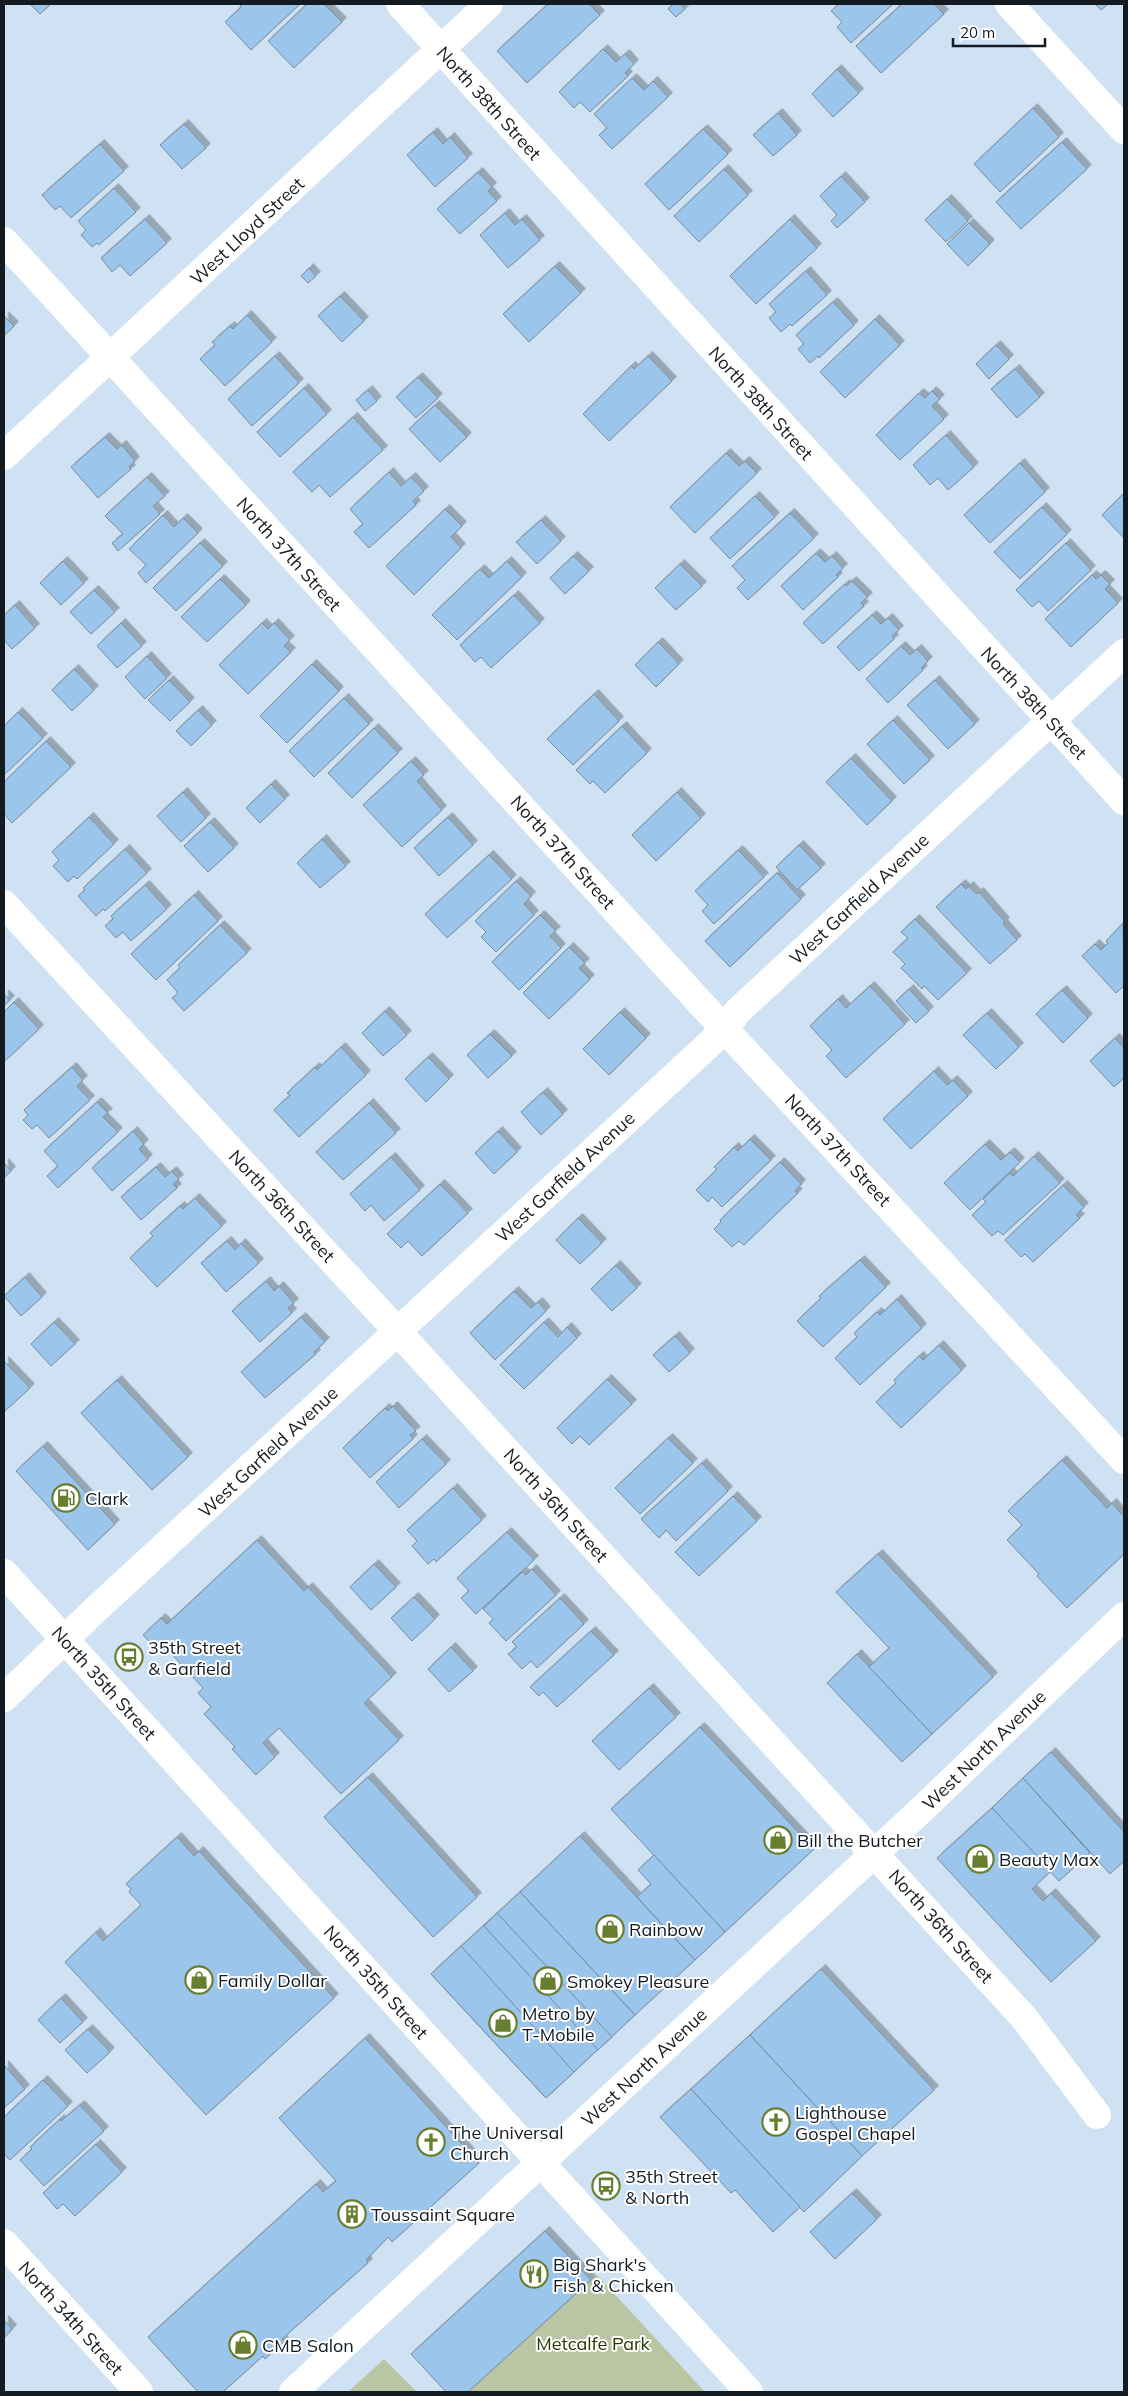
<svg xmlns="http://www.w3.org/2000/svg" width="1128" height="2396" font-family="Mulish,sans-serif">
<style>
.green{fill:#bac5a4}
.building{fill:#9bc5ea;stroke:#798b9c;filter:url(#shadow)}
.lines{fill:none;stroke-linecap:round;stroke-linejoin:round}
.minor{stroke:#fff;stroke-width:28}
.major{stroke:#fff;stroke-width:28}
.labels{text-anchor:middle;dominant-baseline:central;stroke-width:4;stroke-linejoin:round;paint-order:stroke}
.street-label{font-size:18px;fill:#131a20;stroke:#fff}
.poi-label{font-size:18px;fill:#131a20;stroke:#fff;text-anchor:start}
.park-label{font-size:18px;fill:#2a3700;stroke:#fff}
</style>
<defs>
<filter id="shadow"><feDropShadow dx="4.5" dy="-4.5" stdDeviation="0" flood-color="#0004"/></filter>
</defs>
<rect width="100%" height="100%" fill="#cee2f4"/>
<g class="green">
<polygon points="597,2275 705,2392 468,2392 592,2278"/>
<polygon points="384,2359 417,2392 348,2392"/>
</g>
<g class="building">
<polygon points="30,4 51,4 40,14"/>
<polygon points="241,4 300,4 251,50 225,22 240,8"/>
<polygon points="307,4 324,4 342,22 294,68 268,41"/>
<polygon points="548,4 589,4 600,15 527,83 497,51"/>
<polygon points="673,4 680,4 685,9 676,17 668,9"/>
<polygon points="839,4 893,4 851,43 837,27 842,22 831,11"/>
<polygon points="902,4 934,4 944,14 881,73 856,46"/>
<polygon points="1095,4 1108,4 1101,10"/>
<polygon points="603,49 616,62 625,54 634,64 625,73 628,76 590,112 580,102 574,108 559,92"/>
<polygon points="837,69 859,93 833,117 812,94"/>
<polygon points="632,78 644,90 653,81 668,97 612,149 599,135 607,128 594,114"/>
<polygon points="1033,108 1059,137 1000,192 974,164"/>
<polygon points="778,113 797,135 773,156 753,135"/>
<polygon points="184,124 206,148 182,169 160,145"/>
<polygon points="703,129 728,154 669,210 645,184"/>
<polygon points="433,132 443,144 450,137 468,158 435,187 407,155"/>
<polygon points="1062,142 1087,169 1021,229 996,202"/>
<polygon points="100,144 124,171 71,218 60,206 55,210 42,195"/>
<polygon points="724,169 748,195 699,242 674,216"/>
<polygon points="478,172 492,187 488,191 497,201 460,234 437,209"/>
<polygon points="841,176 865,202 837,228 831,221 837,215 820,196"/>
<polygon points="114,188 136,212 99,245 97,243 92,247 81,235 86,230 78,221"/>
<polygon points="947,199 968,221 946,242 925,220"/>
<polygon points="505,213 515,225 522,219 540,240 508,268 480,235"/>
<polygon points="145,219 167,243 130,276 120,265 112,272 101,258"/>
<polygon points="790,219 817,248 756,304 730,276"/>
<polygon points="969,223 990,244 968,266 947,244"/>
<polygon points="555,266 581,293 529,342 503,314"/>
<polygon points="309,268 316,276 308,283 301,276"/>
<polygon points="806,271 827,295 792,326 790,324 781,332 769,318 776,312 769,304"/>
<polygon points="340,296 364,321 342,342 318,316"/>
<polygon points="833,302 854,325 819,358 818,356 810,363 798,349 804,344 796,335"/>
<polygon points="247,315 272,342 225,386 200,359 215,345 212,342 230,326 233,329"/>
<polygon points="4,316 14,326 4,336"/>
<polygon points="875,319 900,345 845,398 820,372"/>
<polygon points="996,345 1009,359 989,379 976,364"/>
<polygon points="275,356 299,383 252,426 228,399"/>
<polygon points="648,356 672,381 609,441 583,414 631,366 634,369"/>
<polygon points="1015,369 1040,397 1017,418 991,389"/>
<polygon points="418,377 438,398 416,418 396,397"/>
<polygon points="304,388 327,414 280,457 257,432"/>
<polygon points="368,390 377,401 365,411 356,400"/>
<polygon points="932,391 940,399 932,406 944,419 900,460 876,435 919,393 925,398"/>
<polygon points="435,405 467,437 440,462 409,429"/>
<polygon points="353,417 383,450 330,497 319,485 312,492 293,472"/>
<polygon points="946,435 974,467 948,490 938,478 930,485 913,465"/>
<polygon points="105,437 117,449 122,445 135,461 129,467 131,469 98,498 71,467"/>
<polygon points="726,453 739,466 745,461 757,473 695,533 670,507"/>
<polygon points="1020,463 1045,492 990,543 964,515"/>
<polygon points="389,472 401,486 411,477 424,491 413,501 416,505 369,548 354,532 363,524 350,509"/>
<polygon points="147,477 165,496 153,506 160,514 118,551 112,543 123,534 105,516"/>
<polygon points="1124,493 1124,538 1102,515"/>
<polygon points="755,496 775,517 730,559 710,538"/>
<polygon points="1042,507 1067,534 1020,579 994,552"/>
<polygon points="445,509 462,526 451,537 461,548 414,595 386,566"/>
<polygon points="790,513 814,538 748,600 737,588 745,580 732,566"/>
<polygon points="163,515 174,527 183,518 198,533 146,583 138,573 146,565 129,549"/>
<polygon points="541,520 561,541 537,564 516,542"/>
<polygon points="200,543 223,566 176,611 153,588"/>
<polygon points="1066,543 1091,570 1048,611 1039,601 1032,607 1016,590"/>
<polygon points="816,553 825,562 832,556 843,568 836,575 838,577 803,610 781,586"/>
<polygon points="573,556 589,571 565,594 550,578"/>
<polygon points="63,561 84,583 61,605 40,583"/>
<polygon points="507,561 522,577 457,640 432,615 480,569 489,578"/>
<polygon points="680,564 702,586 676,610 655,588"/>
<polygon points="1092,575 1096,579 1101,575 1110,584 1105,589 1118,603 1071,647 1045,619"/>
<polygon points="220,579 246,605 207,642 181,617"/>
<polygon points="852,581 868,597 861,603 864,606 823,644 803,623 845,584 846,586"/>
<polygon points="94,590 115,612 91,634 70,612"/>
<polygon points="514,595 540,623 491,668 481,657 475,662 460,645"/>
<polygon points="15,605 35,628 12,649 4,640 4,615"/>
<polygon points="872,615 881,624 888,618 899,630 892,636 894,639 859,671 837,647"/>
<polygon points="121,623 142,646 117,668 97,646"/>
<polygon points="262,623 268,629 274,623 290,640 284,646 291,652 248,694 219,665"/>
<polygon points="658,642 679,664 656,687 635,665"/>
<polygon points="901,646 910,655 917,649 928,661 921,668 923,670 888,703 866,679"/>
<polygon points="147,656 167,678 145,699 125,677"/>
<polygon points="312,664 339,691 287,743 260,716"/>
<polygon points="74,669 94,690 72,711 52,690"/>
<polygon points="169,680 190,702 170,721 148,700"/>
<polygon points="935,680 975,724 948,749 907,705"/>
<polygon points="594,694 619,721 573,765 547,739"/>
<polygon points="344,698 369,724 314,777 289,751"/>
<polygon points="198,710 212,725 191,746 176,731"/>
<polygon points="18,712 43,738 4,775 4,726"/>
<polygon points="893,720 930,760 904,784 867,744"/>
<polygon points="622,726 647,753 605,793 593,781 590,784 576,770"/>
<polygon points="374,728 398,753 352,798 328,773"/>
<polygon points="46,741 71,767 12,823 4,814 4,782"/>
<polygon points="851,758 892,801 867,825 826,782"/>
<polygon points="411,761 424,775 417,781 442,810 402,847 363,805"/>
<polygon points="271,784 285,799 260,823 246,808"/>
<polygon points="183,792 206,818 181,842 157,816"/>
<polygon points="677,792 701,818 656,861 632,835"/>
<polygon points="89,817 114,844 77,879 74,876 68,882 53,866 59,860 52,852"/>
<polygon points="448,817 473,845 439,876 414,848"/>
<polygon points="210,822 234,848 208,872 184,846"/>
<polygon points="322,839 346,866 320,888 297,863"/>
<polygon points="799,845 821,868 797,890 776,867"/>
<polygon points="125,849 147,873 105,911 103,909 96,916 78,896 85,890 83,888"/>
<polygon points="738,850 764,877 714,924 702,911 708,905 695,891"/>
<polygon points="489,855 512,879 447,938 425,914"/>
<polygon points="777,873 801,899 730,967 705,941"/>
<polygon points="516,881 531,896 524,904 534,915 496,952 481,937 486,932 475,921"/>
<polygon points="961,884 966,889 969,886 976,894 979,892 1005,922 1003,924 1017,940 990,964 936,907"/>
<polygon points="145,885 167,909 131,941 123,932 116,938 105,926 113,919 111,916"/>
<polygon points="194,895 218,921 156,980 131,954"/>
<polygon points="540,915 556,931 550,936 561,948 519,990 492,962"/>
<polygon points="915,919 967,973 938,1000 924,986 922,989 901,968 905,964 893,952 908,938 901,932"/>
<polygon points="1123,923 1124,986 1116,993 1082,956 1095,944 1101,950 1108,943 1106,941"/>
<polygon points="220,925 247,953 184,1011 172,998 178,993 167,980 180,968 178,965"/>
<polygon points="569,947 585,963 579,968 590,979 549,1019 523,993"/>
<polygon points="870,986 905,1024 846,1078 826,1056 832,1050 810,1026 838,999 846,1008"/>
<polygon points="909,989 929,1011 916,1023 896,1001"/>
<polygon points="1062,990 1088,1018 1063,1043 1036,1014"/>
<polygon points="4,994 10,1000 4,1006"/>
<polygon points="14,1002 39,1029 4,1062 4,1012"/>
<polygon points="385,1011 407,1035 383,1056 362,1033"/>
<polygon points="620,1012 646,1038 609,1075 583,1049"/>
<polygon points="987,1013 1019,1047 996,1069 963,1035"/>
<polygon points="490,1034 512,1056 488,1078 467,1055"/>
<polygon points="1115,1038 1124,1048 1124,1078 1114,1087 1090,1061"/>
<polygon points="341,1047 366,1075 299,1137 274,1110 290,1095 287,1093 315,1067 317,1070"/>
<polygon points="428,1057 449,1079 426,1102 405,1079"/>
<polygon points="72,1067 83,1080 77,1086 90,1100 49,1138 37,1125 32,1129 23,1120 28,1115 24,1110"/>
<polygon points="934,1071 947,1085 953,1080 968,1096 911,1149 883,1119"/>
<polygon points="543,1092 563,1114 541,1135 521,1112"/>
<polygon points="97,1102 108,1113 103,1117 118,1132 58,1188 47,1176 58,1166 44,1151"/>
<polygon points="369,1103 396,1133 343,1180 316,1152"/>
<polygon points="133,1131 144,1144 139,1149 148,1159 112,1191 92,1168"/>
<polygon points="498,1131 517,1152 494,1174 475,1153"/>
<polygon points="750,1139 771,1160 722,1207 712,1197 708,1202 696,1190 717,1169 714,1167 734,1147 738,1151"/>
<polygon points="985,1144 1001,1160 1010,1152 1020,1162 970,1210 944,1183"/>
<polygon points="1034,1156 1060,1183 1003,1235 998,1231 992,1236 972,1215 986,1202 983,1199 1010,1173 1013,1176"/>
<polygon points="391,1157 420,1190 384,1221 371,1205 365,1211 350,1194"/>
<polygon points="780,1162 801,1184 795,1191 798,1193 744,1245 739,1241 732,1247 714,1229 721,1222 720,1220"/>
<polygon points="4,1163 11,1171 4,1178"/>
<polygon points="156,1167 165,1177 172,1171 179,1179 173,1184 177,1188 141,1220 121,1197"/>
<polygon points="440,1184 468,1213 422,1256 408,1241 401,1248 387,1234"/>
<polygon points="1063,1185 1084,1207 1076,1215 1080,1218 1033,1262 1025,1254 1021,1257 1005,1240"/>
<polygon points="195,1198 222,1226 157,1287 130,1258 153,1236 150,1233 180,1206 183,1209"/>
<polygon points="578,1218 602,1243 580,1264 556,1240"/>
<polygon points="227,1241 235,1250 241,1243 259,1263 226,1292 201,1263"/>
<polygon points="860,1260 886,1287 823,1347 797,1321 821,1298 819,1296"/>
<polygon points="616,1265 637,1288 612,1311 591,1289"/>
<polygon points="25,1277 42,1297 21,1316 4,1296"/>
<polygon points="266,1281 274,1291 279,1286 294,1303 288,1308 292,1313 260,1342 232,1311"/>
<polygon points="514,1291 531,1308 538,1302 546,1311 495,1360 470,1333"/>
<polygon points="897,1299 922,1328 860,1385 835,1358 857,1337 854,1333 877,1312 880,1315"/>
<polygon points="301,1317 325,1342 314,1352 316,1354 265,1398 241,1372"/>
<polygon points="54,1322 75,1344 51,1366 31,1344"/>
<polygon points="544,1322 558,1337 567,1327 577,1338 524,1389 500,1365"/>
<polygon points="675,1336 690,1353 669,1372 653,1355"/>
<polygon points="939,1345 962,1370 901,1428 876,1402 896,1383 894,1380 919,1356 923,1360"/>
<polygon points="4,1361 30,1388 4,1412"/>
<polygon points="607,1379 632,1404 589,1445 580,1436 572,1444 557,1428"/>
<polygon points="117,1380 188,1457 152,1490 81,1413"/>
<polygon points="393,1406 416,1431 410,1435 413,1439 370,1478 343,1448 385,1408 388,1411"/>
<polygon points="668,1438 693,1463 640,1514 615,1488"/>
<polygon points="422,1439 446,1464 399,1508 376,1482"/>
<polygon points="43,1446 115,1524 88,1550 16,1471"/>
<polygon points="1062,1460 1107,1508 1112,1503 1124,1517 1124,1554 1067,1608 1037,1576 1039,1574 1007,1540 1022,1525 1008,1511"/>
<polygon points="702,1463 728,1491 676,1541 666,1530 659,1538 641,1519"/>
<polygon points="453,1488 482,1520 436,1562 434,1559 428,1564 412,1546 417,1541 407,1530"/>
<polygon points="733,1496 757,1521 699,1576 675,1552"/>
<polygon points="507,1532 534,1560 476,1614 461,1598 469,1591 457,1578"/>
<polygon points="257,1540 304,1591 308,1587 392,1677 364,1703 399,1740 341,1794 279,1728 263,1743 275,1757 256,1775 232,1749 235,1747 204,1714 211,1707 198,1693 203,1688 168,1650 162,1655 143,1635 161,1618 167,1624"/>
<polygon points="878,1554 993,1677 932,1734 869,1667 889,1648 836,1592"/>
<polygon points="374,1564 396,1587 371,1610 350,1587"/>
<polygon points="532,1569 556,1595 506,1641 489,1623 493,1619 483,1609 522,1572 526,1575"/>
<polygon points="414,1597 435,1619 412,1641 391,1618"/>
<polygon points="560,1598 584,1624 537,1668 531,1661 522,1669 508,1654 517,1647 512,1642"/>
<polygon points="591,1631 614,1655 557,1707 543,1692 539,1696 530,1687"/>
<polygon points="451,1647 473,1671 449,1692 428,1669"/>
<polygon points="857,1654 932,1734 902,1762 827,1683"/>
<polygon points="649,1688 676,1717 619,1770 592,1741"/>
<polygon points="700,1727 814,1849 725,1932 611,1809"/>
<polygon points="1051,1752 1124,1832 1124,1861 1110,1874 1023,1778"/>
<polygon points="368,1777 477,1897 433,1937 324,1817"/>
<polygon points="1023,1778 1090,1853 1059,1881 992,1808"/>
<polygon points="992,1808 1051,1871 1032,1889 1043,1901 1051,1893 1096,1941 1051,1982 937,1858"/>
<polygon points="580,1836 695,1960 635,2015 520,1892"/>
<polygon points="177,1837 194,1856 199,1851 334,1998 206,2115 65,1962 96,1932 103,1941 141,1905 129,1892 131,1889 126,1884"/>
<polygon points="654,1855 725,1932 695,1960 637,1897 651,1884 638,1870"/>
<polygon points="520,1892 635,2015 546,2098 431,1974"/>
<polygon points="497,1913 612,2037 598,2050 484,1926"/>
<polygon points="461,1946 574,2072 546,2098 431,1974"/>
<polygon points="821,1969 934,2090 862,2156 750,2035"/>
<polygon points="61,1998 83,2022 60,2043 38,2020"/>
<polygon points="88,2029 110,2052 87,2073 65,2050"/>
<polygon points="750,2035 862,2156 804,2212 691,2089"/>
<polygon points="365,2038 479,2163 392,2242 388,2237 366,2260 368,2263 282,2339 284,2342 265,2359 263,2356 223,2392 198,2392 148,2337 316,2184 323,2192 336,2181 279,2118"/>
<polygon points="4,2065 25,2089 4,2108"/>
<polygon points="43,2080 68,2106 10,2160 4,2154 4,2117"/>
<polygon points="691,2089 800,2207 773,2232 735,2190 731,2193 660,2117"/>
<polygon points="80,2105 104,2131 44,2186 20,2160 32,2149 30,2147 60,2119 61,2121"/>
<polygon points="96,2144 122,2172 75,2216 63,2204 57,2209 43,2193"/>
<polygon points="852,2193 877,2219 835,2259 810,2232"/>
<polygon points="545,2231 591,2280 468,2392 446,2392 411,2354"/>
<polygon points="4,2320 12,2329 4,2338"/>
</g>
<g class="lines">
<g class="minor">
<polyline points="400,4 1124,801"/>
<polyline points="1009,4 1124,130"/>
<polyline points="4,241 705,1008 1124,1460"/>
<polyline points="4,456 489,4"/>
<polyline points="4,904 377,1309 1025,2019 1097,2115"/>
<polyline points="4,1698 94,1611 704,1049 725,1029 737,1012 1124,653"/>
<polyline points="4,2243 139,2392"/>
</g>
<g class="major">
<polyline points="4,1573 749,2392"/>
<polyline points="293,2392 919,1812 1124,1616"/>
</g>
</g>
<defs>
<g id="fuel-ring" transform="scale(1.4375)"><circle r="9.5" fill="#fff" stroke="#687e2f" stroke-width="1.5"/><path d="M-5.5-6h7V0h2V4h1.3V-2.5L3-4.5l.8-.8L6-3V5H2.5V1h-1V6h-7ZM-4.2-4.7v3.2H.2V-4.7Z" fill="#687e2f"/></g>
<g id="bus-ring" transform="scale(1.4375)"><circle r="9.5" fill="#fff" stroke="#687e2f" stroke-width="1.5"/><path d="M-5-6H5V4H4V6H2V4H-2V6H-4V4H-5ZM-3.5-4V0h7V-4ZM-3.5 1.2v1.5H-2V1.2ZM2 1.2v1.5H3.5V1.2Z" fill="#687e2f"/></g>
<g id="shop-ring" transform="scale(1.4375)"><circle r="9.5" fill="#fff" stroke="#687e2f" stroke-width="1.5"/><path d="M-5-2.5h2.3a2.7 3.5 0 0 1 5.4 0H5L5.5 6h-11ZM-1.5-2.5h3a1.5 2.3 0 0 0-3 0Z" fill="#687e2f"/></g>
<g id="church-ring" transform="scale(1.4375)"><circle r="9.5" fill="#fff" stroke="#687e2f" stroke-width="1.5"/><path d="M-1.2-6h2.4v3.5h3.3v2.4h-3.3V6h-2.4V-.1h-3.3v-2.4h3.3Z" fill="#687e2f"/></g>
<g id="building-ring" transform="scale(1.4375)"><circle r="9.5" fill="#fff" stroke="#687e2f" stroke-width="1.5"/><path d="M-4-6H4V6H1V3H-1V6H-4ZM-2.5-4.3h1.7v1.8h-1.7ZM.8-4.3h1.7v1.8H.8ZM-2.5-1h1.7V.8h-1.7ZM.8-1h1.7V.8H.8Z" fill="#687e2f"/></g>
<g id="restaurant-ring" transform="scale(1.4375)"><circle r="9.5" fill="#fff" stroke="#687e2f" stroke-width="1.5"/><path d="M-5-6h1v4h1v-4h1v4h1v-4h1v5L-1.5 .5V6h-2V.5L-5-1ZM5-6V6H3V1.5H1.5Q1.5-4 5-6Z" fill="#687e2f"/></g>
</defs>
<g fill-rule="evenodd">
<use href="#fuel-ring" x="66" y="1498"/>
<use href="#bus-ring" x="129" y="1657"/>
<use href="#shop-ring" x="778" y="1840"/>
<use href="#shop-ring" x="980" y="1859"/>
<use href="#shop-ring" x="610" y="1929"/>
<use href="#shop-ring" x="199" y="1980"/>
<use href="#shop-ring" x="548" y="1981"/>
<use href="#shop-ring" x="503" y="2023"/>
<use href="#church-ring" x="776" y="2122"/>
<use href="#church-ring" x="431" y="2142"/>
<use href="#bus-ring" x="606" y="2186"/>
<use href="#building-ring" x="352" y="2214"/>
<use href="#restaurant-ring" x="534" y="2274"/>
<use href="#shop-ring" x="243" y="2345"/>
</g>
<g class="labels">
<g class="street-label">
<text transform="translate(489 103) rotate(48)">North 38th Street</text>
<text transform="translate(247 231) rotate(-43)">West Lloyd Street</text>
<text transform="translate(761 403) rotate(48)">North 38th Street</text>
<text transform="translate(289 554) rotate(48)">North 37th Street</text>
<text transform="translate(1034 703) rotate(47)">North 38th Street</text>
<text transform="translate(563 852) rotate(48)">North 37th Street</text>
<text transform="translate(859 899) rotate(-43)">West Garfield Avenue</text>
<text transform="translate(838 1150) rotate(47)">North 37th Street</text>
<text transform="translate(565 1177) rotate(-43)">West Garfield Avenue</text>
<text transform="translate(282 1206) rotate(47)">North 36th Street</text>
<text transform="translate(268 1452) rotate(-43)">West Garfield Avenue</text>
<text transform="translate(556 1505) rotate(48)">North 36th Street</text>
<text transform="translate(104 1683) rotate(48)">North 35th Street</text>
<text transform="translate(984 1750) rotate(-44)">West North Avenue</text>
<text transform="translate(941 1926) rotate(48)">North 36th Street</text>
<text transform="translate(376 1982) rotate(48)">North 35th Street</text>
<text transform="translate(644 2067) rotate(-43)">West North Avenue</text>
<text transform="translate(71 2318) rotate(48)">North 34th Street</text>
</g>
<g class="poi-label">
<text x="85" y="1498">Clark</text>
<text x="148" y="1647">35th Street<tspan x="148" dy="21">&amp; Garfield</tspan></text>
<text x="797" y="1840">Bill the Butcher</text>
<text x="999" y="1859">Beauty Max</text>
<text x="629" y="1929">Rainbow</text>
<text x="218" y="1980">Family Dollar</text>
<text x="567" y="1981">Smokey Pleasure</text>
<text x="522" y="2013">Metro by<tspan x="522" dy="21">T-Mobile</tspan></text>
<text x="795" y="2112">Lighthouse<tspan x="795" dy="21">Gospel Chapel</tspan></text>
<text x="450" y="2132">The Universal<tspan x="450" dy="21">Church</tspan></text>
<text x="625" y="2176">35th Street<tspan x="625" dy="21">&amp; North</tspan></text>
<text x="371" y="2214">Toussaint Square</text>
<text x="553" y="2264">Big Shark's<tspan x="553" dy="21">Fish &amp; Chicken</tspan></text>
<text x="262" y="2345">CMB Salon</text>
</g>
<g class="park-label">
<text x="593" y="2343">Metcalfe Park</text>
</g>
</g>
<rect width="1128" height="2396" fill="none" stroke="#131a20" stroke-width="10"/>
<path d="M953 38v8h92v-8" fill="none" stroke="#131a20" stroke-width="2.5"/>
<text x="960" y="38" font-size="15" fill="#131a20" stroke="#ffffff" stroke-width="4" paint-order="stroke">20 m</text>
</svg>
